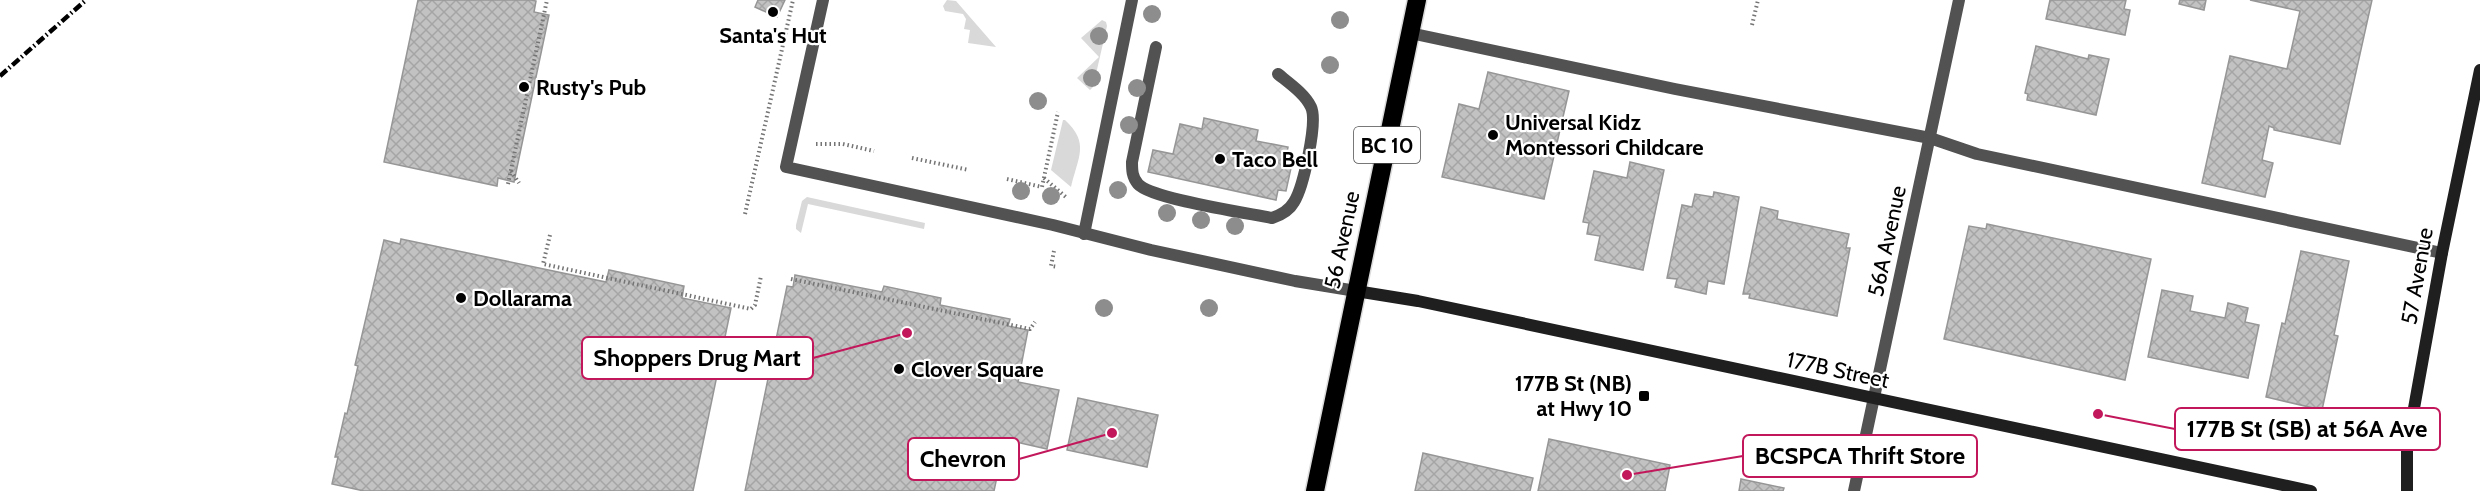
<svg xmlns="http://www.w3.org/2000/svg" width="2480" height="491" font-family="Cabin,sans-serif">
<style>
.garden{fill:#d9d9d9}
.building{fill:url(#building-cross-hatch);stroke:#969696;stroke-width:1.5}
.lines{fill:none;stroke-linecap:round;stroke-linejoin:round}
.highway-casing{stroke:#dbdbdb;stroke-width:21}
.path{stroke:#747474;stroke-width:4;stroke-dasharray:1.5 3;stroke-linecap:butt}
.lane{stroke:#525252;stroke-width:12}
.street{stroke:#525252;stroke-width:12}
.secondary{stroke:#1f1f1f;stroke-width:12}
.highway{stroke:#000;stroke-width:18}
.rail{stroke:#000;stroke-width:4.5;stroke-dasharray:9 3 1.5 3;stroke-linecap:butt}
.tree{fill:#8d8d8d}
.poi-dot{fill:#000;stroke:#fff;stroke-width:2}
.labels{text-anchor:middle;dominant-baseline:central;stroke-width:4.5;stroke-linejoin:round;paint-order:stroke}
.shield{fill:#fff;stroke:#4c4c4c;stroke-width:1.5}
.shield-label{font-size:21px;font-weight:bold;fill:#000}
.poi-label{font-size:22px;font-weight:bold;fill:#000;stroke:#fff;text-anchor:start}
.street-label{font-size:22px;fill:#000;stroke:#fff}
.leader{fill:none;stroke:#c2185b;stroke-width:2}
.callout-dot{fill:#c2185b;stroke:#fff;stroke-width:2}
.callout{fill:#fff;stroke:#c2185b;stroke-width:2}
.callout-label{font-size:24px;text-anchor:middle;font-weight:bold;fill:#000}
</style>
<defs>
<pattern id="building-cross-hatch" width="8" height="8" patternUnits="userSpaceOnUse" patternTransform="scale(1.5)"><rect width="8" height="8" fill="#c2c2c2"/><path d="M0 0l8 8M0 8l8-8" fill="none" stroke="#a5a5a5"/></pattern>
</defs>
<rect width="100%" height="100%" fill="#fff"/>
<g class="garden">
<polygon points="947,0 956,1 996,47 968,43 970,30 964,29 966,19 963,14 945,11 943,6"/>
<polygon points="1102,20 1106,22 1107,26 1093,87 1090,90 1077,78 1099,57 1081,38"/>
<path d="M1063 120H1065C1090 143 1078 157 1071 187L1051 170Z"/>
<polygon points="807,197 925,223 924,229 808,204 801,233 796,229 796,225 802,201"/>
</g>
<g class="building">
<polygon points="418,0 531,0 536,1 534,12 549,15 514,182 498,178 497,186 384,162"/>
<polygon points="758,0 785,0 777,17 755,7"/>
<polygon points="2050,0 2126,0 2124,9 2130,10 2125,35 2046,19"/>
<polygon points="2180,0 2206,0 2204,10 2179,4"/>
<polygon points="2250,0 2372,0 2340,144 2274,130 2274,128 2269,126 2262,160 2273,163 2265,197 2202,183 2230,56 2287,69 2300,11"/>
<polygon points="2036,46 2088,59 2089,55 2109,59 2096,115 2027,100 2028,94 2025,93"/>
<polygon points="1488,72 1569,91 1544,199 1442,177 1459,104 1479,109"/>
<polygon points="1204,118 1258,130 1256,141 1288,147 1286,158 1293,159 1286,191 1278,190 1276,200 1148,172 1153,150 1173,154 1180,124 1202,129"/>
<polygon points="1630,162 1664,170 1643,270 1595,260 1600,236 1587,234 1589,223 1583,222 1594,171 1627,178"/>
<polygon points="1714,192 1739,197 1724,284 1708,281 1706,294 1675,287 1677,279 1667,278 1682,205 1692,207 1695,194 1713,197"/>
<polygon points="1761,207 1778,211 1777,219 1849,234 1846,248 1850,248 1837,316 1749,298 1750,294 1743,294"/>
<polygon points="1987,224 2151,259 2125,380 1944,339 1969,226 1986,229"/>
<polygon points="401,239 606,282 609,270 684,286 682,298 731,308 693,491 364,491 332,484 338,457 335,457 345,413 347,414 358,366 355,365 384,240 400,244"/>
<polygon points="2301,251 2349,261 2334,335 2338,336 2322,410 2266,397 2282,323 2285,324"/>
<polygon points="795,275 882,292 884,286 941,298 940,305 1010,319 1008,326 1028,330 1018,382 1059,390 1047,449 1016,442 1009,474 998,472 994,491 745,491 787,286 793,287"/>
<polygon points="2162,290 2193,296 2190,311 2225,318 2228,303 2248,308 2245,322 2259,325 2248,378 2148,357"/>
<polygon points="1078,398 1158,415 1147,467 1067,450"/>
<polygon points="1549,439 1670,465 1665,491 1538,491"/>
<polygon points="1423,453 1533,478 1530,491 1415,491"/>
<polygon points="1741,479 1784,488 1783,491 1739,491"/>
</g>
<g class="lines">
<g class="highway-casing">
<polyline id="highway" points="1315,491 1417,0"/>
</g>
<g class="path">
<polyline points="1752,25 1758,0"/>
<polyline points="816,144 843,144 874,151"/>
<polyline points="912,158 969,170"/>
<polyline points="511,171 519,183"/>
<polyline points="1044,178 1067,198"/>
<polyline points="1007,179 1042,187 1058,112"/>
<polyline points="508,184 547,0"/>
<polyline points="745,214 793,0"/>
<polyline points="550,235 543,264 751,309 755,305 761,276"/>
<polyline points="1054,251 1051,266 1058,267"/>
<polyline points="791,279 1030,329 1035,322"/>
</g>
<g class="lane">
<polyline points="823,0 786,167 1053,225 1151,250 1295,281 1356,291"/>
<polyline points="1410,33 1675,89 1930,138 1977,154 2442,253"/>
<path d="M1156 47 1132 162C1132 170 1132 177 1138 184 1151 199 1247 213 1272 218 1281 215 1289 211 1294 202 1303 188 1318 122 1311 107 1305 94 1289 83 1278 74"/>
<polyline points="1084,234 1132,0"/>
</g>
<polyline class="street" points="1854,491 1959,0"/>
<g class="secondary">
<polyline points="1356,291 1418,301 2311,491"/>
<polyline points="2407,491 2407,447 2442,253 2480,70"/>
</g>
<use href="#highway" class="highway"/>
<polyline class="rail" points="0,76 86,0"/>
</g>
<g class="tree">
<circle cx="1152" cy="14" r="9"/>
<circle cx="1340" cy="20" r="9"/>
<circle cx="1099" cy="36" r="9"/>
<circle cx="1330" cy="65" r="9"/>
<circle cx="1092" cy="78" r="9"/>
<circle cx="1137" cy="88" r="9"/>
<circle cx="1038" cy="101" r="9"/>
<circle cx="1129" cy="125" r="9"/>
<circle cx="1118" cy="190" r="9"/>
<circle cx="1021" cy="191" r="9"/>
<circle cx="1051" cy="196" r="9"/>
<circle cx="1167" cy="213" r="9"/>
<circle cx="1201" cy="220" r="9"/>
<circle cx="1235" cy="226" r="9"/>
<circle cx="1104" cy="308" r="9"/>
<circle cx="1209" cy="308" r="9"/>
</g>
<g class="poi-dot">
<circle cx="773" cy="12" r="6"/>
<circle cx="524" cy="87" r="6"/>
<circle cx="1493" cy="135" r="6"/>
<circle cx="1220" cy="159" r="6"/>
<circle cx="461" cy="298" r="6"/>
<circle cx="899" cy="369" r="6"/>
<rect x="1638" y="390" width="12" height="12" rx="3"/>
</g>
<g class="labels">
<rect class="shield" x="1354" y="127" width="66" height="36" rx="4.5"/>
<g class="shield-label">
<text x="1387" y="145">BC 10</text>
</g>
<g class="poi-label">
<text x="773" y="35" text-anchor="middle">Santa's Hut</text>
<text x="536" y="87">Rusty's Pub</text>
<text x="1505" y="122">Universal Kidz<tspan x="1505" dy="25">Montessori Childcare</tspan></text>
<text x="1232" y="159">Taco Bell</text>
<text x="473" y="298">Dollarama</text>
<text x="911" y="369">Clover Square</text>
<text x="1632" y="383" text-anchor="end">177B St (NB)<tspan x="1632" dy="25">at Hwy 10</tspan></text>
</g>
<g class="street-label">
<text transform="translate(1342 240) rotate(-78)">56 Avenue</text>
<text transform="translate(1887 241) rotate(-78)">56A Avenue</text>
<text transform="translate(2417 276) rotate(-80)">57 Avenue</text>
<text transform="translate(1838 370) rotate(12)">177B Street</text>
</g>
</g>
<path class="leader" d="M907 333L813 358M2098 414L2175 429M1627 475L1743 456M1112 433L1019 459"/>
<g class="callout-dot">
<circle cx="907" cy="333" r="6"/>
<circle cx="2098" cy="414" r="6"/>
<circle cx="1627" cy="475" r="6"/>
<circle cx="1112" cy="433" r="6"/>
</g>
<g class="callout">
<rect x="582" y="337" width="231" height="42" rx="6"/>
<rect x="2175" y="408" width="265" height="42" rx="6"/>
<rect x="1743" y="435" width="234" height="42" rx="6"/>
<rect x="908" y="438" width="111" height="42" rx="6"/>
</g>
<g class="callout-label">
<text x="697" y="366">Shoppers Drug Mart</text>
<text x="2307" y="437">177B St (SB) at 56A Ave</text>
<text x="1860" y="464">BCSPCA Thrift Store</text>
<text x="963" y="467">Chevron</text>
</g>
</svg>
